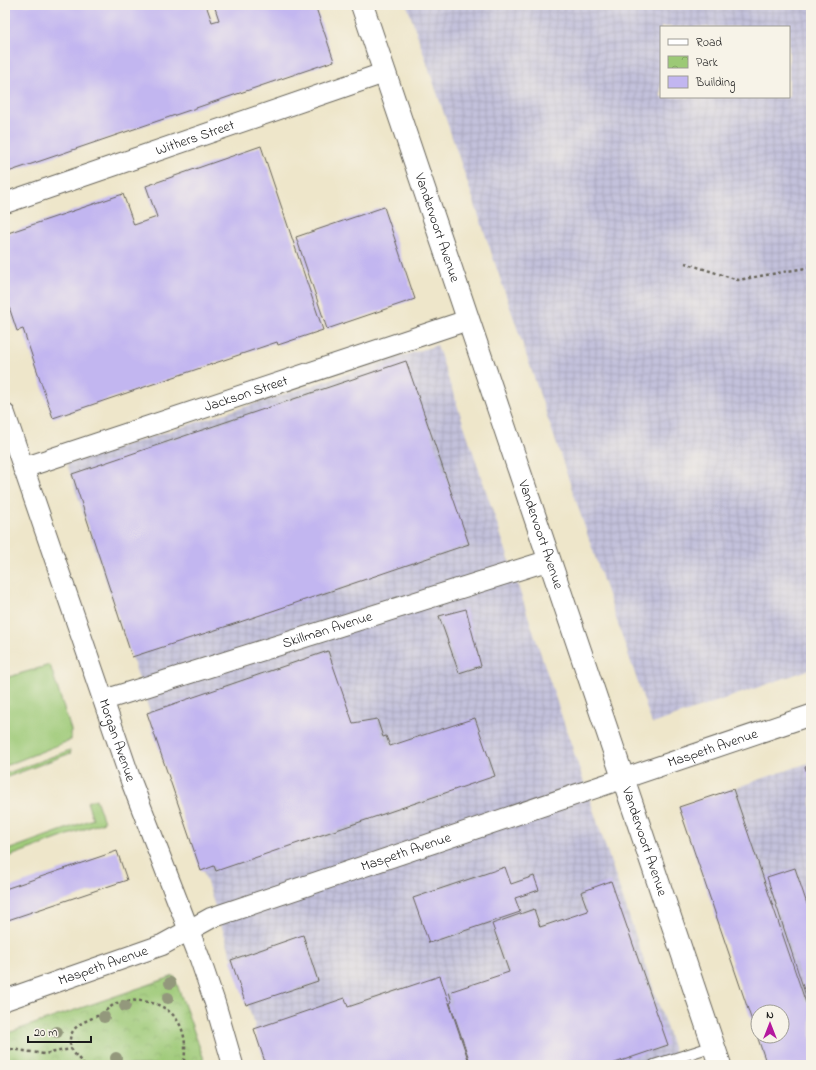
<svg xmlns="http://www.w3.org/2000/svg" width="816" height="1070" font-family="'Indie Flower',sans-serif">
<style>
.industrial{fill:url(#industrial-grid);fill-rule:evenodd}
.grass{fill:#9cc976;stroke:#5c7249}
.park{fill:url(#park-crowns);stroke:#5c7249}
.building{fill:#c2b6f0;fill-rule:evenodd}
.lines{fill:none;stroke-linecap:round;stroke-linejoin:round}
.service-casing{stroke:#666359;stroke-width:12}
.minor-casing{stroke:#666359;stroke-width:22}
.secondary-casing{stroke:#666359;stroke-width:24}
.path{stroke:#666359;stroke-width:2.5;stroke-dasharray:3 3;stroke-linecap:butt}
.service{stroke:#fff;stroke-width:10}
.minor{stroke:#fff;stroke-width:20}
.secondary{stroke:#fff;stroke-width:22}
.tree{fill:#93987c}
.labels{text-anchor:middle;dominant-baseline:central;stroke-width:3.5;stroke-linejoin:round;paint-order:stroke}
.street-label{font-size:14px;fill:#1c1c1c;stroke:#f7f3e8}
</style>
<defs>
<pattern id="industrial-grid" width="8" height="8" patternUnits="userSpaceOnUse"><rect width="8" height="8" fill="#c3c1db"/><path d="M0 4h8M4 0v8" fill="none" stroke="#a7a5bb"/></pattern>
<pattern id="park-crowns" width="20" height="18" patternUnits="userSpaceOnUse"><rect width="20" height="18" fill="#9cc976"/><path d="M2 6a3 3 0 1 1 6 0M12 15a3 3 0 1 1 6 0" fill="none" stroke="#86ac66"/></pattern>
</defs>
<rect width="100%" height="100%" fill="#f7f3e8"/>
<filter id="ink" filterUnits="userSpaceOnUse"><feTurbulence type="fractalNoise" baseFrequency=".025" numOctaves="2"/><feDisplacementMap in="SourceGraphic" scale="8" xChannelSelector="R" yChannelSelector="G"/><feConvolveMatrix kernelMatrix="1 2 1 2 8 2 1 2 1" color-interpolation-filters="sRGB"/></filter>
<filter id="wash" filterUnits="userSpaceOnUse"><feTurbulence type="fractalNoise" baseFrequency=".012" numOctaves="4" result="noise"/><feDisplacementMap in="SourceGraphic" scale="16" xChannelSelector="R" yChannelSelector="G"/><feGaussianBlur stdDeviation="0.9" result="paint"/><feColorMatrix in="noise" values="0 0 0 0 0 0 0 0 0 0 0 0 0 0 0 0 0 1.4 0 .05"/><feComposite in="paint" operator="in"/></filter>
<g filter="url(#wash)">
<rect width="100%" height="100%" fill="#eee6ca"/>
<g class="industrial">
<path d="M407 5H811V669L652 724ZM661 27H789V97H661Z"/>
<polygon points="437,345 679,1065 268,1065 67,464"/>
<path d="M811 762V1065H767L679 807ZM758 1012H782V1036H758Z"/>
</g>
<g class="grass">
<polygon points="50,665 71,730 71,740 5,766 5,678"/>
<polygon points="70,750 71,753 5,778 5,774"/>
<polygon points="96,799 104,822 5,858 5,851 93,819 87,802"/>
</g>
<polygon class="park" points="174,976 206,1065 5,1065 5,1034"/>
<g id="blocks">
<g class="building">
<polygon points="5,5 206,5 212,22 219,20 214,5 315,5 334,61 5,173"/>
<polygon points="261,146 323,330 278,345 277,342 53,418 23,329 17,331 5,295 5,234 123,194 134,225 157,217 146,186"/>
<polygon points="384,207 415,299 327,329 296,237"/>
<polygon points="406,361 469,544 240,622 132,657 72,474"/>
<polygon points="466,609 481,666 459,673 439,616"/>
<polygon points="328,651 353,723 377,719 383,737 386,736 390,746 475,718 495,776 216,871 214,866 201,871 147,713"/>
<polygon points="811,765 811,786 805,767"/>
<path d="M733 789 806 1003 811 1002V1065H767L679 807ZM758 1012H782V1036H758Z"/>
<polygon points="117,851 127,880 5,921 5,889"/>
<polygon points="505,867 511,884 534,876 539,890 515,898 520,912 429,943 413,898"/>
<polygon points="795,868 811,916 811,998 807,999 767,877"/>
<polygon points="611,881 668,1045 609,1065 471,1065 450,1003 452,1002 449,992 509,972 492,924 534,909 540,927 588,911 581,892"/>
<polygon points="303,935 318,981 246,1005 231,960"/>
<polygon points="440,976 470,1065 266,1065 254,1029 345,998 348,1007"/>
</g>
</g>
</g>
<g filter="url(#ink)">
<use href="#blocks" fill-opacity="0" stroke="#666359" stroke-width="1"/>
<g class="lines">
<g class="service-casing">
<polyline id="service" points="654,1065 714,1046"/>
</g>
<g class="minor-casing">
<g id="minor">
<path id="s1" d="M5 203 384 73"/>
<path id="s2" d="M5 414 131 781 200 959 215 1003 233 1065"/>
<path id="s3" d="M23 468 468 320"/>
<path id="s4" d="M104 700 550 560"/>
<path id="s5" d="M5 1000 162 945 211 918 811 715"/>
</g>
</g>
<g class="secondary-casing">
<g id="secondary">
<path id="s6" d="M362 5 720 1065"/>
</g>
</g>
<g class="path">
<polyline points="685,263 738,280 811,267"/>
<polyline points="5,1048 44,1054 71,1049"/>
<path d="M84 1065C78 1057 68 1049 70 1039 72 1025 86 1021 97 1016 104 1013 110 1006 117 1003 127 1000 138 1000 148 1002 179 1008 190 1035 183 1065"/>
</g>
<use href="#service" class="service"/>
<use href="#minor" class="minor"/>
<use href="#secondary" class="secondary"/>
</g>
<g class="tree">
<circle cx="170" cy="983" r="6"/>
<circle cx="168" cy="998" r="6"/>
<circle cx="125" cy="1006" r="6"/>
<circle cx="104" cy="1017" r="6"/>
<circle cx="57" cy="1032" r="6"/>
<circle cx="116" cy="1058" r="6"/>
</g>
</g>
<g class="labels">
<g class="street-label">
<text stroke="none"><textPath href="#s1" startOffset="201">Withers Street</textPath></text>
<text stroke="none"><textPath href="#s6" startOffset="235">Vandervoort Avenue</textPath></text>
<text stroke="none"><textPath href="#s3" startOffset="235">Jackson Street</textPath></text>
<text stroke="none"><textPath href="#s6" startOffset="559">Vandervoort Avenue</textPath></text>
<text stroke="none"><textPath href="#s4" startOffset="234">Skillman Avenue</textPath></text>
<text stroke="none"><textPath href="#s2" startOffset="345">Morgan Avenue</textPath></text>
<text stroke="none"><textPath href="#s5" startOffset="752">Maspeth Avenue</textPath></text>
<text stroke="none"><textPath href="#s6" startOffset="883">Vandervoort Avenue</textPath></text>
<text stroke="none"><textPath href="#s5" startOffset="428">Maspeth Avenue</textPath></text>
<text stroke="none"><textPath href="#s5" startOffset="104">Maspeth Avenue</textPath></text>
</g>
</g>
<rect width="816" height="1070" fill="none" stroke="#f7f3e8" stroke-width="20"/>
<rect x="660" y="26" width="130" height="72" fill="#f7f3e8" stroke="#9f9d96"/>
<rect x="668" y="39" width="20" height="6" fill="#ffffff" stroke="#9f9d96"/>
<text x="696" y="46" font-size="12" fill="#1c1c1c">Road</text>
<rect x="668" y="56" width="20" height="12" fill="url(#park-crowns)" stroke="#9f9d96"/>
<text x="696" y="66" font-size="12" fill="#1c1c1c">Park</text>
<rect x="668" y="76" width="20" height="12" fill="#c2b6f0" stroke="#9f9d96"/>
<text x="696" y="86" font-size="12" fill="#1c1c1c">Building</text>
<g transform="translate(770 1024)"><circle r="19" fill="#f7f3e8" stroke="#9f9d96"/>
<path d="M0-3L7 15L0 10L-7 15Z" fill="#b5179e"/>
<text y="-6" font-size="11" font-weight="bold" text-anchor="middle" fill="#1c1c1c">N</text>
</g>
<path d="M28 1036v6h63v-6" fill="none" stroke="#1c1c1c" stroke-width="2"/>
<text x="34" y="1036" font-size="12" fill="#1c1c1c" stroke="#f7f3e8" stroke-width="3" paint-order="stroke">20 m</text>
</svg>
